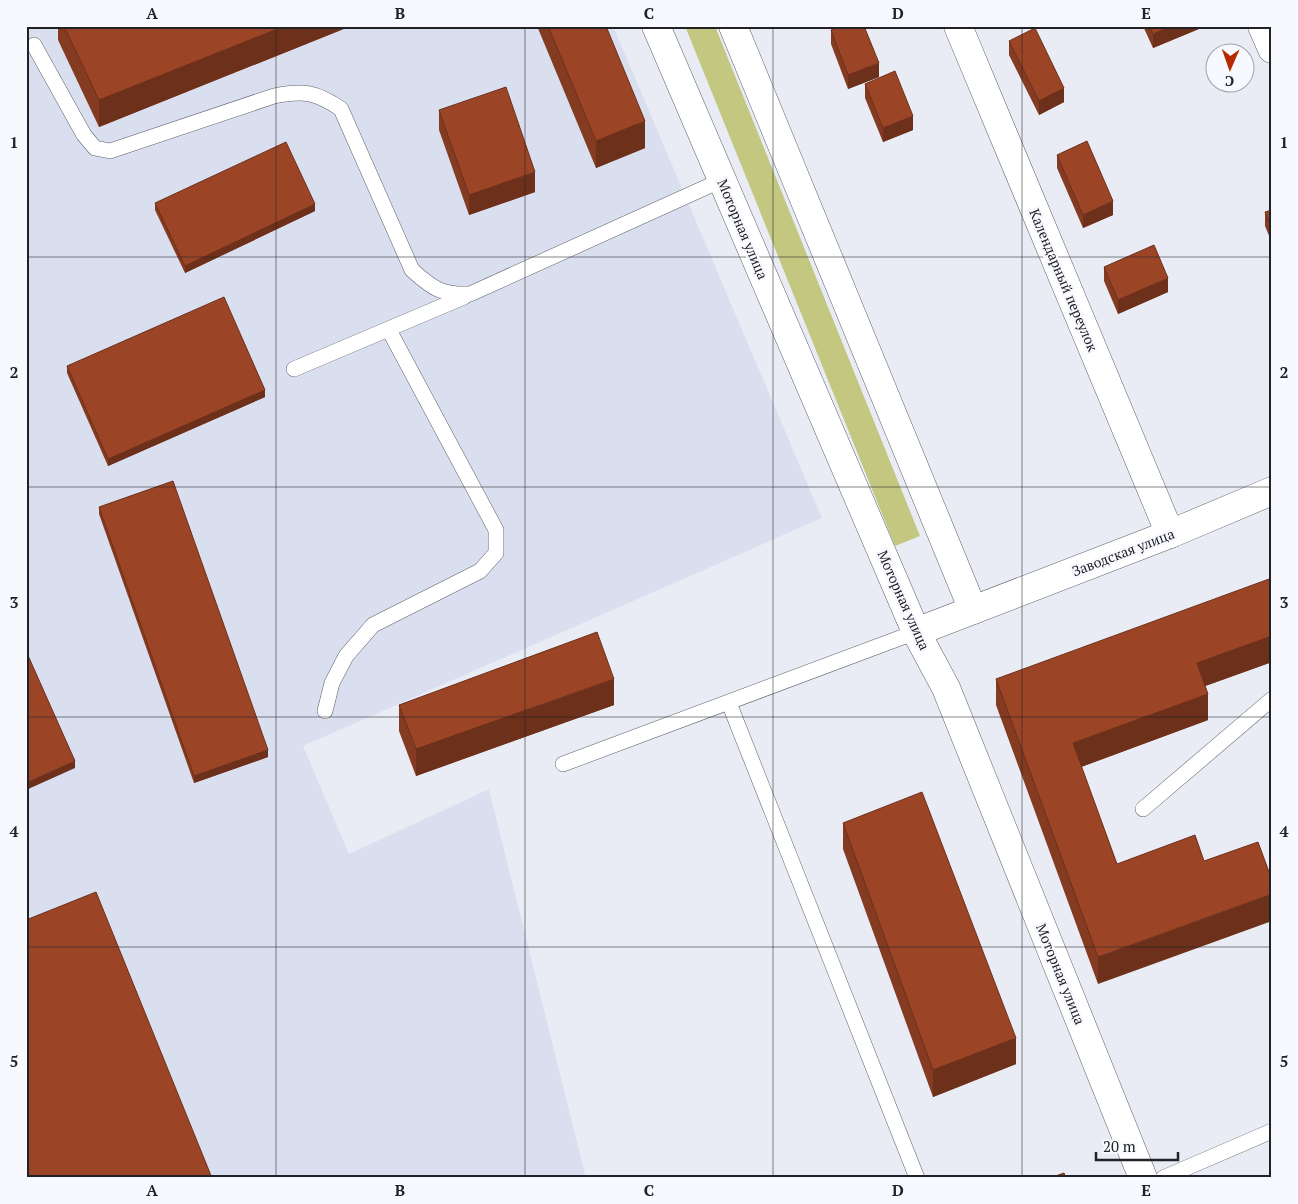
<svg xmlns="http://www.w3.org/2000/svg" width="1298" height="1204" font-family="'PT Serif',serif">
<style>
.built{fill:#dadfef}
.green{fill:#c3c77f}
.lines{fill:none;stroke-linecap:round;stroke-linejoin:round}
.lane-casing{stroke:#5f6169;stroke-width:16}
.street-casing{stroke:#5f6169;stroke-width:29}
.secondary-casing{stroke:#5f6169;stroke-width:29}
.lane{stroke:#fff;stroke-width:15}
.street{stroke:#fff;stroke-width:28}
.secondary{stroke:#fff;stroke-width:28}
.wall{fill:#853b21}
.shaded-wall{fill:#6c301b}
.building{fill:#9b4526;stroke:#6c301b}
.grid{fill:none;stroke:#212225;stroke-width:1;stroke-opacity:0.55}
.labels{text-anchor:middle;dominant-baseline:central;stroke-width:5;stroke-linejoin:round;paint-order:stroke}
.street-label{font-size:14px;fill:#212225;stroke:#f8f9ff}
.neatline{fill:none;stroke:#212225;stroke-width:2}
.grid-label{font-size:16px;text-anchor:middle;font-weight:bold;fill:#212225}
</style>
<rect width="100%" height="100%" fill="#e9ecf5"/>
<polygon class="built" points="26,26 613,26 822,518 303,746 349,854 489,789 586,1178 26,1178"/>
<polygon class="green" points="685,26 715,26 920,536 895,546"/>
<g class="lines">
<g class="lane-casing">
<g id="lane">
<path d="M34 45 84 135 95 148 110 151 274 96C304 90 316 92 341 109L412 270C433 289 442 295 470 294L722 180"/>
<polyline points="294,369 464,297"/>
<polyline points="729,703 917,1178"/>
<polyline points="325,711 332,683 346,656 373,625 480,571 496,553 496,530 389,330"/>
<polyline points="563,764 916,632"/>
<polyline points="1143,809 1272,699"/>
<polyline points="1163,1178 1272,1131"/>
</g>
</g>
<g class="street-casing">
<g id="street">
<polyline points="733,26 973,610"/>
<polyline points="958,26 1170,534"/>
<polyline points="1262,26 1272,49"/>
<polyline points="916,632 946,688 1143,1178"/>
</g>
</g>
<g class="secondary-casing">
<polyline id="secondary" points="656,26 916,632 1170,534 1272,491"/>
</g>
<use href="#lane" class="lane"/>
<use href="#street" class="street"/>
<use href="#secondary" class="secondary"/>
</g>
<g class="wall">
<polygon points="58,26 351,26 99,127 58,40"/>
<polygon points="537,26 606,26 645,148 596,168"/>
<polygon points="1143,26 1206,26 1153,48"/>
<polygon points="831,30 879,77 848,89 831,44"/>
<polygon points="1009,41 1064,102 1039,115 1009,55"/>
<polygon points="865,84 913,130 883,142 865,98"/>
<polygon points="439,110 535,192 469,215 439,130"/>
<polygon points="1057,155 1113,215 1083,228 1057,168"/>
<polygon points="155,203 315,211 185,273 155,210"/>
<polygon points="1272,210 1272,243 1265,226 1265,212"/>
<polygon points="1104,267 1168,292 1118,314 1104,281"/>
<polygon points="67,366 265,397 108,466 67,373"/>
<polygon points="99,507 268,757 194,783 99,514"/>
<polygon points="1272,587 1272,662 1205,686 1208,720 1081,767 1117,864 1098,984 996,705 996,679"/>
<polygon points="399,705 614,705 416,776 399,731"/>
<polygon points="843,823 1016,1064 933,1097 843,849"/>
</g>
<g class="shaded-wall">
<polygon points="285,26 351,26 99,127 99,100"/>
<polygon points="1172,26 1206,26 1153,48 1153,34"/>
<polygon points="879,63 879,77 848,89 848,75"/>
<polygon points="1064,88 1064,102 1039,115 1039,101"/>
<polygon points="913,116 913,130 883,142 883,128"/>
<polygon points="645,121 645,148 596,168 596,141"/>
<polygon points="535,172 535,192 469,215 469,195"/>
<polygon points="1113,201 1113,215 1083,228 1083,215"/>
<polygon points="315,204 315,211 185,273 185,266"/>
<polygon points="1168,278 1168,292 1118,314 1118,300"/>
<polygon points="265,390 265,397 108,466 108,459"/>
<polygon points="1272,636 1272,662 1197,689 1197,663"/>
<polygon points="614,679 614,705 416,776 416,749"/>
<polygon points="1208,694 1208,720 1073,770 1073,743"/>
<polygon points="268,750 268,757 194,783 194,776"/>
<polygon points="75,761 75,768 26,790 26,783"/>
<polygon points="1272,894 1272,921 1098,984 1098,957"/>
<polygon points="1016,1038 1016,1064 933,1097 933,1070"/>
</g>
<g class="building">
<polygon points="64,26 285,26 99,100"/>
<polygon points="548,26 606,26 645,121 596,141"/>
<polygon points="841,26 864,26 879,63 848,75 831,30"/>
<polygon points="1149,26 1172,26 1153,34"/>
<polygon points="1035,28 1064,88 1039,101 1009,41"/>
<polygon points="895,71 913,116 883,128 865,84"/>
<polygon points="506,87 535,172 469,195 439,110"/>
<polygon points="1087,141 1113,201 1083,215 1057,155"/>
<polygon points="286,142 315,204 185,266 155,203"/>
<polygon points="1272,210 1272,229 1265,212"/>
<polygon points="1154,245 1168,278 1118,300 1104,267"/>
<polygon points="224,297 265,390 108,459 67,366"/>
<polygon points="173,481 268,750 194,776 99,507"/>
<polygon points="1269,579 1272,587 1272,636 1197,663 1208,694 1073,743 1117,864 1195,835 1204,861 1258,842 1272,880 1272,894 1098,957 996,679"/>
<polygon points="597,632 614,679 416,749 399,705"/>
<polygon points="26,651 75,761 26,783"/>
<polygon points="922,792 1016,1038 933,1070 843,823"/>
<polygon points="96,892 212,1178 26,1178 26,920"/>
<polygon points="1064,1173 1066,1178 1050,1178"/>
</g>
<path class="grid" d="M276 26V1178M525 26V1178M773 26V1178M1022 26V1178M26 257H1272M26 487H1272M26 717H1272M26 947H1272"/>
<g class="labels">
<g class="street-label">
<text transform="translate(743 229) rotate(67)">Моторная улица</text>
<text transform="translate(1064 280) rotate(67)">Календарный переулок</text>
<text transform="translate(1123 552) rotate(-21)">Заводская улица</text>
<text transform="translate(904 600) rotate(66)">Моторная улица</text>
<text transform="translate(1061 974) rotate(68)">Моторная улица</text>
</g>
</g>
<rect width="1298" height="1204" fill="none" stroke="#f8f9ff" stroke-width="55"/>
<g transform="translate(1230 68) rotate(182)"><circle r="24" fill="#f8f9ff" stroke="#a2a3a8"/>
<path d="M0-4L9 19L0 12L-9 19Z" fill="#b52a00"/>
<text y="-8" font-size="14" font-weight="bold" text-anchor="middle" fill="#212225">С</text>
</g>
<path d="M1096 1152v8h82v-8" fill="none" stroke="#212225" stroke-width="2.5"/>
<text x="1103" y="1152" font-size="15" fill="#212225" stroke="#f8f9ff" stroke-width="4" paint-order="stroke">20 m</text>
<rect x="28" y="28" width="1242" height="1148" class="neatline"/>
<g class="grid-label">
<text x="152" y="19">A</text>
<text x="400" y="19">B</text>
<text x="649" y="19">C</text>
<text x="898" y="19">D</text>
<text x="1146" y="19">E</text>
<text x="14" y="148">1</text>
<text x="1284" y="148">1</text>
<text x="14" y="378">2</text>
<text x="1284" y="378">2</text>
<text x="14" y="608">3</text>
<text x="1284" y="608">3</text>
<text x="14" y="837">4</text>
<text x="1284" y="837">4</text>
<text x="14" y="1067">5</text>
<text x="1284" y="1067">5</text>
<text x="152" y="1196">A</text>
<text x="400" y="1196">B</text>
<text x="649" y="1196">C</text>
<text x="898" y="1196">D</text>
<text x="1146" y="1196">E</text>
</g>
</svg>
